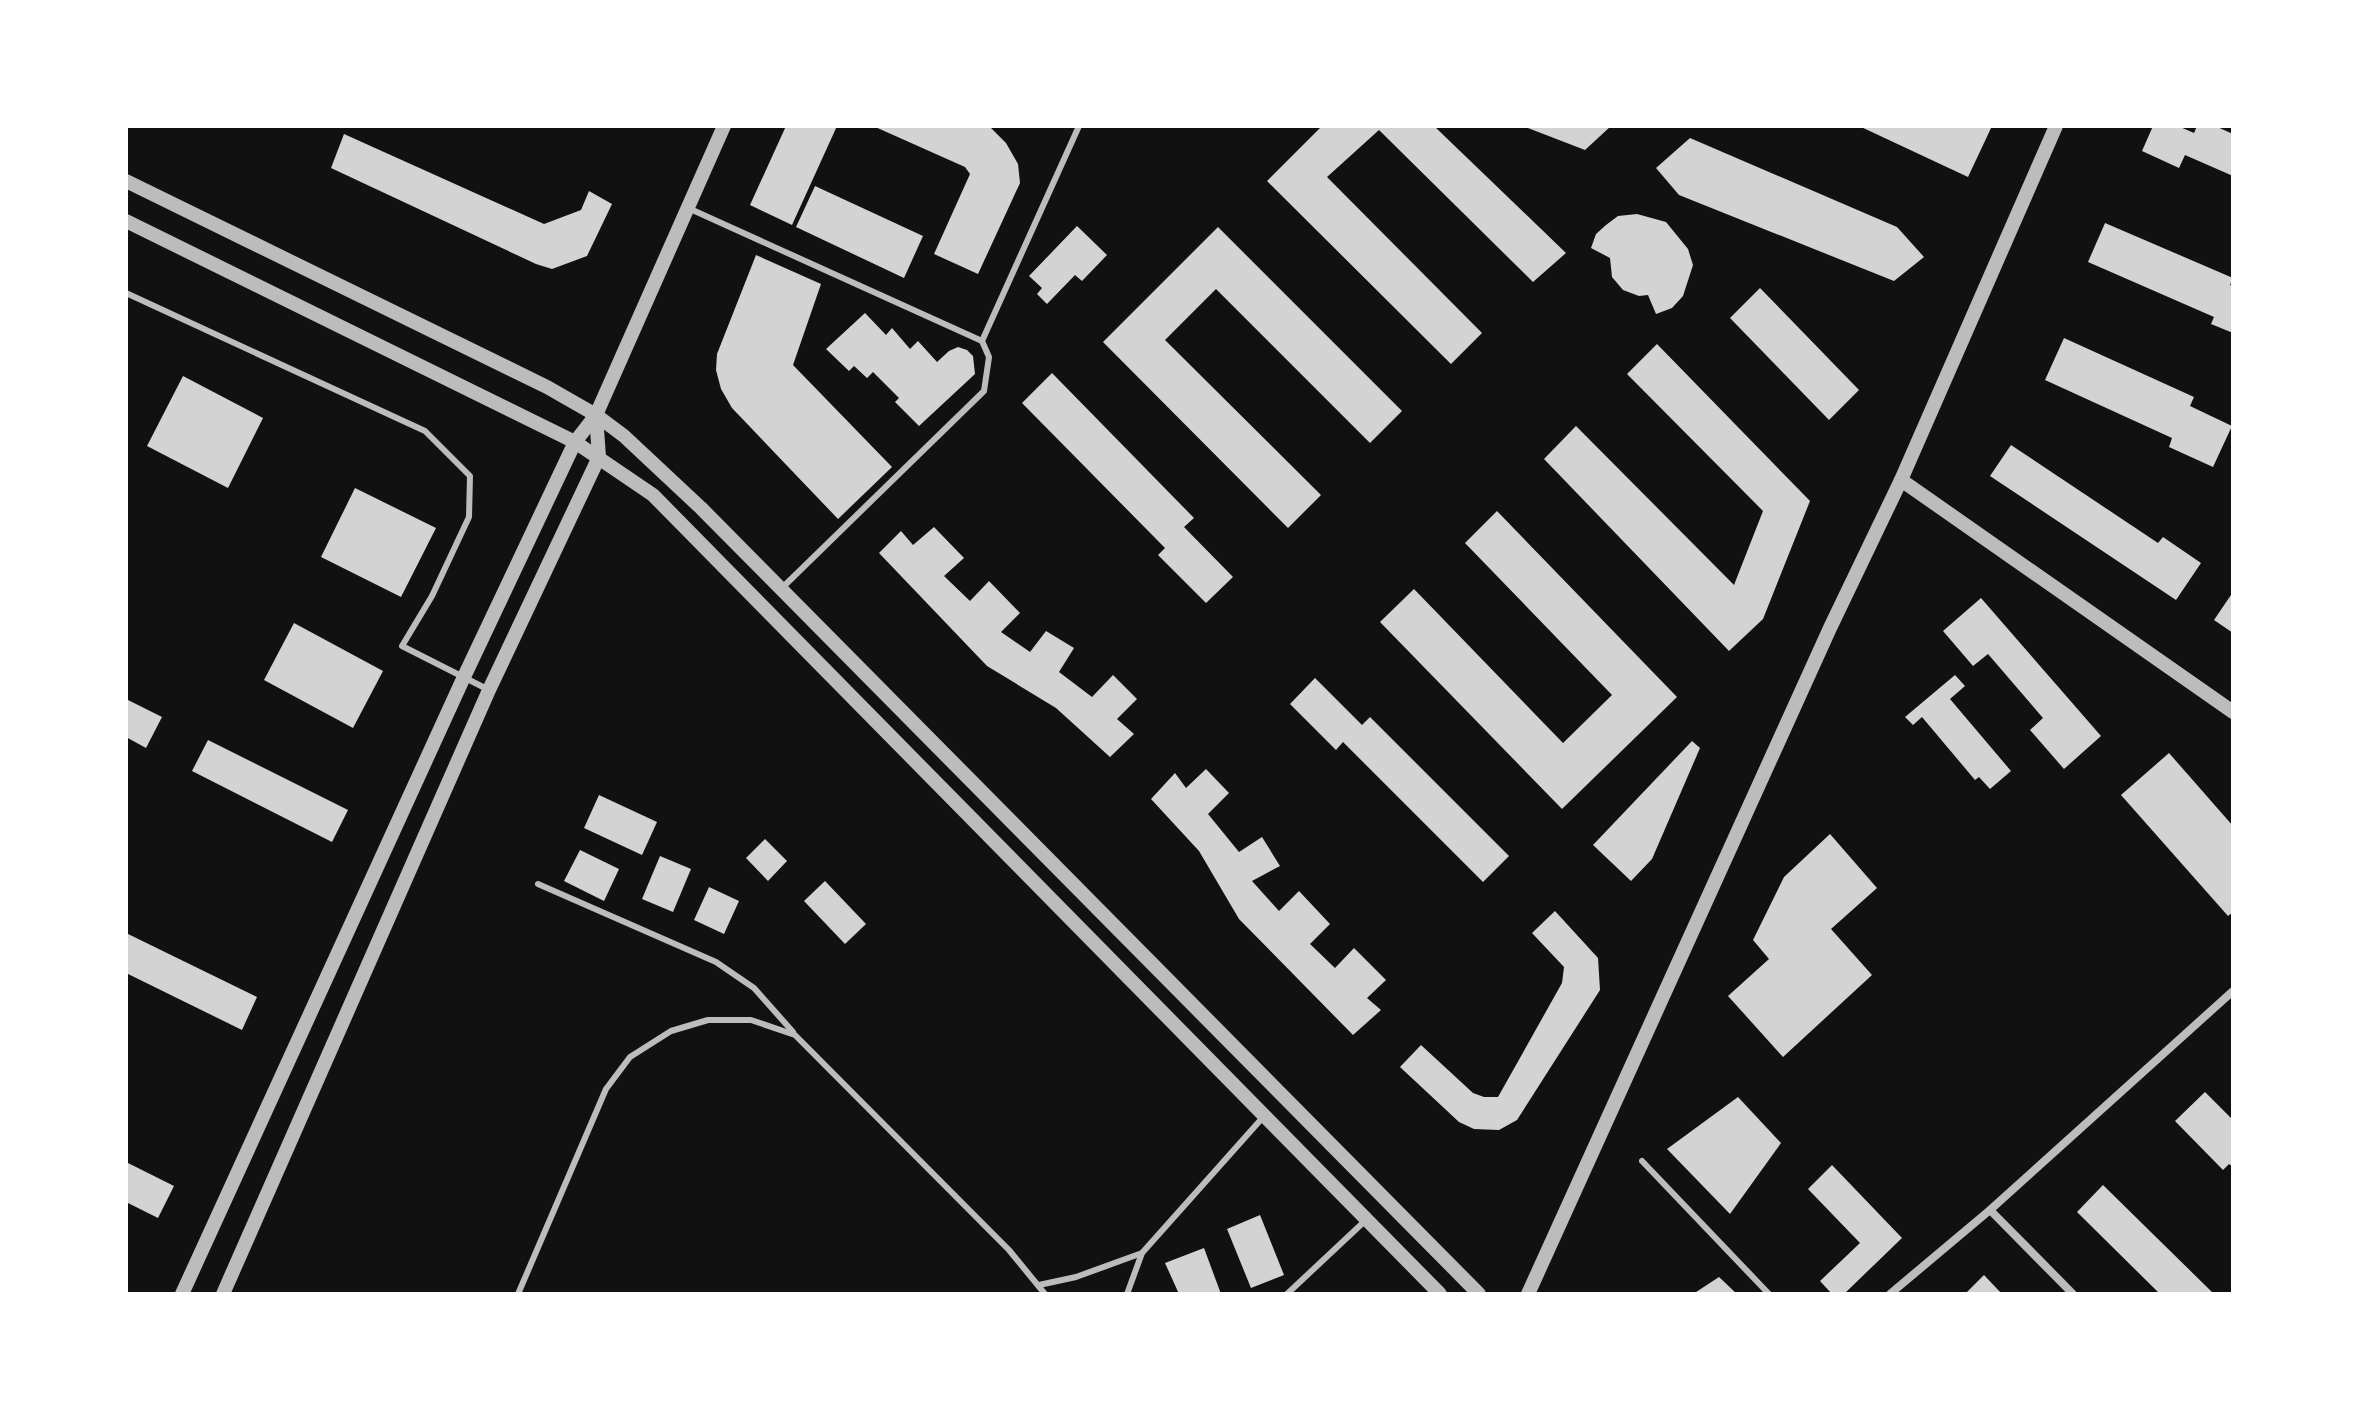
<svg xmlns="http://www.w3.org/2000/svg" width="2359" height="1420" font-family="'Golos Text',sans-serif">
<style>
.building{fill:#d3d3d3}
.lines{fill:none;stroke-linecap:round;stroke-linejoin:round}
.service{stroke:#bcbcbc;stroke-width:6}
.minor{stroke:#bcbcbc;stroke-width:8}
.tertiary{stroke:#bcbcbc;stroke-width:14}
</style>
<rect width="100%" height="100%" fill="#111"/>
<g class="building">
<polygon points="786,126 837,126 792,225 750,205"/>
<polygon points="873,126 989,126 1006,143 1018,164 1020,183 978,274 934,254 970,174 965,167"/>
<polygon points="1322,126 1434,126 1566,253 1533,282 1379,130 1327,177 1482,333 1451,364 1267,181"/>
<polygon points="1523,126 1611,126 1585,150"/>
<polygon points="1859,126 1992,126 1968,177"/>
<polygon points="2153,126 2178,126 2194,133 2197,126 2215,126 2233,134 2233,176 2185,155 2179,168 2142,151"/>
<polygon points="344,134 544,224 581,210 589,191 612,204 587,256 552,269 536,264 331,168"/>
<polygon points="1690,138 1897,227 1924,257 1894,281 1679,195 1656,168"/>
<polygon points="815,186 923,236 904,278 796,227"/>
<polygon points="1637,214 1666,222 1688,249 1693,265 1683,296 1672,308 1656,314 1648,295 1639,296 1623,290 1612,277 1610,258 1591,248 1596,234 1606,225 1618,216"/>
<polygon points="2105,223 2233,278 2230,285 2233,286 2233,333 2211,324 2214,317 2088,262"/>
<polygon points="1077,226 1107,255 1082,281 1075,275 1047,304 1037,294 1042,288 1029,276"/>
<polygon points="1218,227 1402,411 1370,443 1216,289 1165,340 1321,495 1288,528 1103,342"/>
<polygon points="756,255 821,284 793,365 892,467 838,519 732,408 721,389 716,370 717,354"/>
<polygon points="1760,288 1859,390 1829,420 1730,318"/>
<polygon points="865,313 886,335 892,328 910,349 918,341 937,362 949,351 958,347 967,350 973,356 975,374 919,426 895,402 899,398 873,372 867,378 854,366 849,371 826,349"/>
<polygon points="2064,338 2194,397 2190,406 2232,426 2213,467 2169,447 2172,438 2045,380"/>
<polygon points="1657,344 1810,501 1763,619 1729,651 1544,459 1576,426 1734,585 1763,511 1627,374"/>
<polygon points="1052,373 1194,518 1184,527 1233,577 1206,603 1158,555 1165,548 1022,403"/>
<polygon points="183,376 263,418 228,488 147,446"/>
<polygon points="2011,445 2158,543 2163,537 2201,563 2176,600 1990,476"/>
<polygon points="355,488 436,528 401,597 321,557"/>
<polygon points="1497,511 1677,697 1562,809 1380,622 1414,589 1563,743 1612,695 1465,543"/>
<polygon points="934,527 964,558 944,576 970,601 989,581 1020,613 1001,632 1030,652 1046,631 1074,648 1059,672 1092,697 1113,675 1137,699 1117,719 1134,734 1110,757 1056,708 987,666 879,553 901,531 913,545"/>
<polygon points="2233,592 2233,633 2214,620"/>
<polygon points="1981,598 2101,736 2064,769 2030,730 2043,718 1988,654 1973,666 1943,631"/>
<polygon points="294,623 383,671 353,728 264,680"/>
<polygon points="1955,675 1965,686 1950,699 2011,771 1990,789 1979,777 1975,780 1922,717 1913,725 1905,717"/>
<polygon points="1315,678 1362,725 1370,717 1509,856 1483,882 1343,742 1336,750 1290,704"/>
<polygon points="126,699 162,717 146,748 126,737"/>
<polygon points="208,740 348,810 332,842 192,771"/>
<polygon points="1692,741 1700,748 1652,859 1631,881 1593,845"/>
<polygon points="2169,753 2233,826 2233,912 2228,916 2121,795"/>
<polygon points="1206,769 1229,793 1208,814 1239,852 1262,837 1280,866 1252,881 1279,911 1299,891 1330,924 1310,944 1335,968 1354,948 1386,980 1367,998 1381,1010 1353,1035 1239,919 1199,851 1151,799 1175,773 1186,788"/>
<polygon points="599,795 657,822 642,855 584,828"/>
<polygon points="1830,834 1877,888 1831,929 1872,975 1783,1057 1728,996 1769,959 1753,940 1784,877"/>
<polygon points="765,839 787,861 768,881 746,858"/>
<polygon points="580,850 619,869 604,901 564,881"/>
<polygon points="660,856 691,869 673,912 642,899"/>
<polygon points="825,881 866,924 845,944 804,901"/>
<polygon points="709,887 739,901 724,934 694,920"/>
<polygon points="1555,911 1598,958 1600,990 1517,1120 1499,1130 1474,1129 1459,1122 1400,1067 1421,1045 1473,1093 1484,1097 1498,1097 1562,983 1564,967 1532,933"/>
<polygon points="126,933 257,997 242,1030 126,973"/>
<polygon points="2205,1092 2233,1120 2233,1167 2229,1164 2223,1170 2175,1121"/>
<polygon points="1738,1097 1781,1143 1730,1214 1667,1149"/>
<polygon points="126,1162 174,1186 158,1218 126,1202"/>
<polygon points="1832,1165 1902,1238 1844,1294 1832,1294 1820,1281 1860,1243 1808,1189"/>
<polygon points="2103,1185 2214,1294 2160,1294 2077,1212"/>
<polygon points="1260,1215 1284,1275 1251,1288 1227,1229"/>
<polygon points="1204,1248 1221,1294 1179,1294 1165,1263"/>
<polygon points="1984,1275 2002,1294 1965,1294"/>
<polygon points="1719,1277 1737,1294 1693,1294"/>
</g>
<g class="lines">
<g class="service">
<polyline points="688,208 982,341"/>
<polyline points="126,293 425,431 470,476 469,517 432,596 402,646 489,690"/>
<polyline points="783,587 984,391 989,357 982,341 1079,126"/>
<polyline points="538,884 716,962 754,988 793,1032"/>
<polyline points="1642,1161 1769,1294"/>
<polyline points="1142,1253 1265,1115"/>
<polyline points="1039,1285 1076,1277 1142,1253 1127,1294"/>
<polyline points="518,1294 606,1089 630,1057 671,1031 708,1020 751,1020 795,1035 1009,1250 1045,1294"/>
<polyline points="1287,1294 1367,1219"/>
</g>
<g class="minor">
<polyline points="1990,1210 2073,1294"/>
<polyline points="1890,1294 1990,1210 2233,991"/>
</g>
<g class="tertiary">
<polyline points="126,181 547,387 596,415 624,436 701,508 1479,1294"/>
<polyline points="126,221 575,442 653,495 1440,1294"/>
<polyline points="1901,480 2233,712"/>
<polyline points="182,1294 463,679 575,442 596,415 724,126"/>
<polyline points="223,1294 489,690 599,457 596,415"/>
<polyline points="1528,1294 1830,628 1901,480 2056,126"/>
</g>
</g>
<rect width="2359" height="1420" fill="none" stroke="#ffffff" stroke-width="256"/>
</svg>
